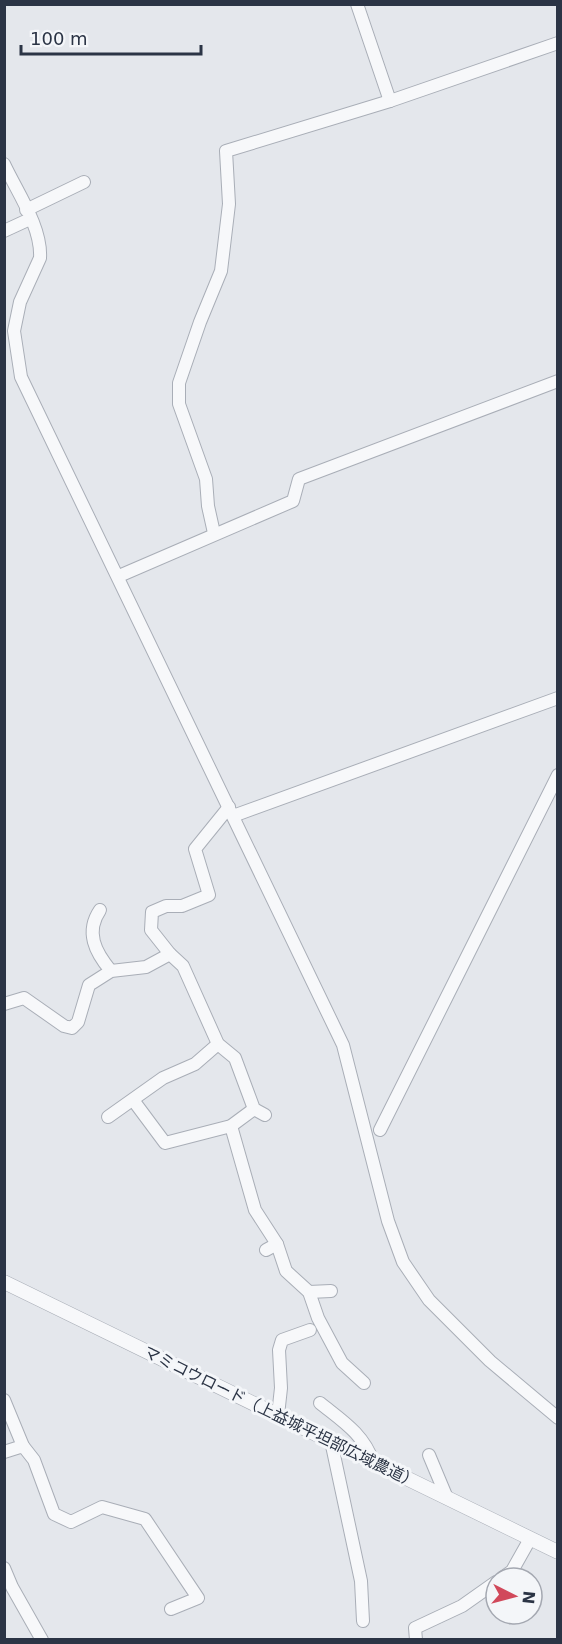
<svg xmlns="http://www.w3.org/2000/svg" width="562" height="1644" font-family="'DejaVu Sans','Noto Sans JP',sans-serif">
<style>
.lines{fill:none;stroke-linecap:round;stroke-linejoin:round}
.minor-casing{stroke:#a9aeb7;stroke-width:14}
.tertiary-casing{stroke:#a9aeb7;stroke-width:15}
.minor{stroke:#f7f8fa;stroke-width:12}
.tertiary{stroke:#f7f8fa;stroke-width:14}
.labels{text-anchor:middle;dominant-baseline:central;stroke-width:6;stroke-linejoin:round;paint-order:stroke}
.street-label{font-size:16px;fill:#2b3445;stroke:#f4f6f9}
</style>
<rect width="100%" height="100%" fill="#e4e7ec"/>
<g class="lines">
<g class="minor-casing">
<g id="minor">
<polyline points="357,4 390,101"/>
<path d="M4 164C17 192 42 227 40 258L20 302 14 331 21 377 343 1045 388 1221 403 1262 429 1300 490 1361 558 1418"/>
<polyline points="26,210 84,182"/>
<polyline points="4,231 30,219"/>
<polyline points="214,533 208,506 206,479 179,404 179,383 200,322 221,271 229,204 226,151 390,101 558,43"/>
<polyline points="119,576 293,501 299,479 558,381"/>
<polyline points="233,816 558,698"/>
<path d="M100 910C85 932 95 952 111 971"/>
<polyline points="170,954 183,966 218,1044 235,1058 254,1109 265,1115"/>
<polyline points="4,1004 24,998 64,1026 72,1028 78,1022 89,985 111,971 146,967 170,954 151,930 152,912 166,906 182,906 209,895 195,849 229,807"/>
<polyline points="133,1100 165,1143 231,1126 254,1109"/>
<polyline points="108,1117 163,1078 195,1064 218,1044"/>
<polyline points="231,1126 255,1210 277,1244"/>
<polyline points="380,1130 558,775"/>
<polyline points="266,1250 277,1244 286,1271 309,1292 318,1318 342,1363 364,1383"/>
<polyline points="309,1292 331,1291"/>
<polyline points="4,1400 23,1446"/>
<path d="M320 1403C341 1420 364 1434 373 1462"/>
<polyline points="278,1415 281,1388 279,1350 282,1340 310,1330"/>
<polyline points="331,1441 361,1581 363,1621"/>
<polyline points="4,1452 23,1446 34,1460 54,1514 71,1522 102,1507 145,1519 198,1598 171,1609"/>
<polyline points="429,1455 447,1498"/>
<polyline points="4,1568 12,1587 42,1640"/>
<polyline points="502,1578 512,1571 530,1539"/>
<polyline points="416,1640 415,1628 462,1606 496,1582"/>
</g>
</g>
<g class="tertiary-casing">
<polyline id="tertiary" points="4,1282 558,1552"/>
</g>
<use href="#minor" class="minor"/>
<use href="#tertiary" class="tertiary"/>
</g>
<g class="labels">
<g class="street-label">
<text transform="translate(281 1417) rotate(26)">マミコウロード（上益城平坦部広域農道）</text>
</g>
</g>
<rect width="562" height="1644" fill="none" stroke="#2b3445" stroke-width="12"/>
<g transform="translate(514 1596) rotate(96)"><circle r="28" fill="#f4f6f9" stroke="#a4a8b1" stroke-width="1.5"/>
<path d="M0-4.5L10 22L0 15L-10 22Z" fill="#d1495b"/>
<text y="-9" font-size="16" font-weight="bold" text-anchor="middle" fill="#2b3445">N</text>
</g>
<path d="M21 45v9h180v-9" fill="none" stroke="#2b3445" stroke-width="3"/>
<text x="30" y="45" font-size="18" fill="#2b3445" stroke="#f4f6f9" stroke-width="4.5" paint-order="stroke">100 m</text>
</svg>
